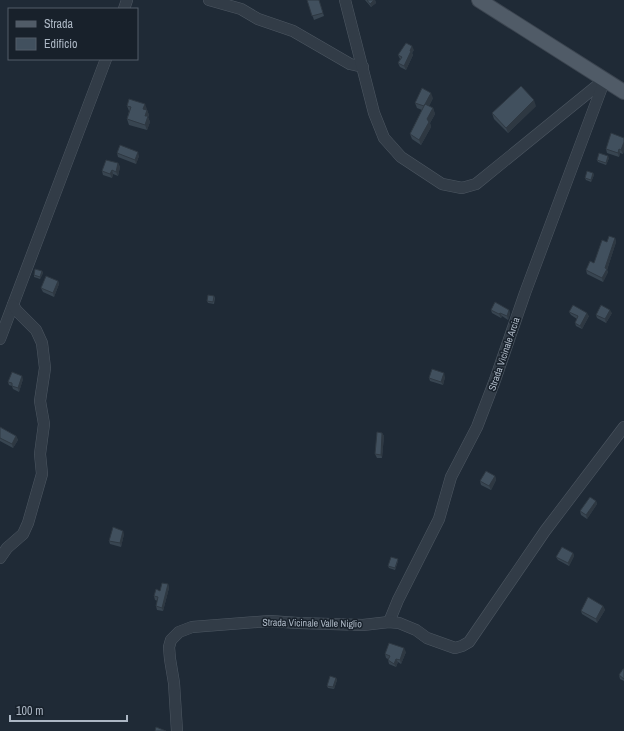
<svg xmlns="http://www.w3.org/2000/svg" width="624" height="731" font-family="'Archivo Narrow',sans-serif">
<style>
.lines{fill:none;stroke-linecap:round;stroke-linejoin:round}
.minor-casing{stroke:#4d5762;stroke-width:12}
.major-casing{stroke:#3c4550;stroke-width:16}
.minor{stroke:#323c47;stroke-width:11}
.major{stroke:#505b67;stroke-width:14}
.wall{fill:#384551}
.shaded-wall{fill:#2e3842}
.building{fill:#41505e;stroke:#2e3842}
.labels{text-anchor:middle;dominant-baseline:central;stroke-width:3;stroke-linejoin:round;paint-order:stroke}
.street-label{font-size:10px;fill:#acb7c4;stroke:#18212b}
</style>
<rect width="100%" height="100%" fill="#1f2a36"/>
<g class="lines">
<g class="minor-casing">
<g id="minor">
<polyline points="209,0 241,9 258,19 293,31 350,64 363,67"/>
<polyline points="345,0 374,113 384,138 401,157 442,184 462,188 476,184 604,80"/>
<polyline points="124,9 127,0"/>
<polyline points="0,339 106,59"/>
<polyline points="0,558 7,548 23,534 28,523 42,474 40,454 44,424 40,401 45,368 42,343 36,330 17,311 13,305"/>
<polyline points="389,622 398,600 439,519 451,477 477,427 495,380 525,293 605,79"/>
<polyline points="177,731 174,683 170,659 169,647 171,640 179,632 192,627 270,621 298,623 363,625 389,622 399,623 416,630 427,638 455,648 462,646 469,642 545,531 624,427"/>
</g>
</g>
<g class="major-casing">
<polyline id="major" points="479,0 624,92"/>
</g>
<use href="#minor" class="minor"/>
<use href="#major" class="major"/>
</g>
<g class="wall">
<polygon points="307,0 319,0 324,16 314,20"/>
<polygon points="365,0 376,0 375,0 376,3 371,7"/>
<polygon points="414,50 412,53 413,55 406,70 400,67 398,63 400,59 398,55"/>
<polygon points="433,98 429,106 433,108 435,114 430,123 431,127 421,145 412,139 410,134 422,110 417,108 415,103"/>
<polygon points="127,106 147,110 149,115 148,117 150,122 147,130 129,125 127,119 129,111"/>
<polygon points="536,106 508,133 494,119 492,113"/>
<polygon points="624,138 624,150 623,154 620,153 619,157 607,153 606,149"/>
<polygon points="117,153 139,156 136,164 118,157"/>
<polygon points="609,158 606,165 598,162 597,160"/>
<polygon points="118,163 120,167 118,176 113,174 112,178 103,175 102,171"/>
<polygon points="593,173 594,175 591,182 586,180 585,178"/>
<polygon points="615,238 616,242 607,270 608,272 603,282 587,274 586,270 594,263 607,242"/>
<polygon points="42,271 43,273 40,279 34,277 34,275"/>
<polygon points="58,281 59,284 54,297 43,292 41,288"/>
<polygon points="214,296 215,298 214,304 208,303 207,301"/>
<polygon points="491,310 509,310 510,314 508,320 502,316 501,318 492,313"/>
<polygon points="569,312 589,316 582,329 576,326 575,323 577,319 571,315"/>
<polygon points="612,313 606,323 597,318 596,315"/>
<polygon points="445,377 443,385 430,381 429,378"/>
<polygon points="23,379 19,392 13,389 12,386 9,385 8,382"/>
<polygon points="0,427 16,436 18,440 13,448 0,441"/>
<polygon points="382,433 384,436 382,458 377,458 375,454"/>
<polygon points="495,476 496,480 491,490 481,485 480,481"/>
<polygon points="596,501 597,504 587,519 581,515 580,511"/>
<polygon points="124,534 121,547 110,544 109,541"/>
<polygon points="573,553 574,556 569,566 558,560 556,557"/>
<polygon points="398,561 395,570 389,568 388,566"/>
<polygon points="168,584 169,588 163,611 157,610 156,606 158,601 155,600 154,596"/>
<polygon points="603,606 605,610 597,623 582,614 581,611"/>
<polygon points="406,652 401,664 398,662 396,667 389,664 388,660 388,659 386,658 385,654"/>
<polygon points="624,669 624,681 620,679 619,675"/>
<polygon points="336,678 337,680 334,689 328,688 327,686"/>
</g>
<g class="shaded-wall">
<polygon points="374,0 376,0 375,0 376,3 371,7 370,4"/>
<polygon points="412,46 414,50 412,53 413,55 406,70 404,66"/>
<polygon points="431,93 433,98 426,112 424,106"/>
<polygon points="534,100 536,106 508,133 506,128"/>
<polygon points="145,104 147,109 145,114 143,109"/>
<polygon points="433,108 435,114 430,123 431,127 421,145 419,140 427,119"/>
<polygon points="147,110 149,115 148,117 150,122 147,130 145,125 145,116"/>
<polygon points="624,142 624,150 623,154 621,150"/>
<polygon points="619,149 620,153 619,157 618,153"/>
<polygon points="138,152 139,156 136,164 135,160"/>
<polygon points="608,156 609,158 606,165 606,163"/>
<polygon points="118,163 120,167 118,176 116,172"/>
<polygon points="112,170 113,174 112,178 110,174"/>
<polygon points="593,173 594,175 591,182 591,180"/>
<polygon points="615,238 616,242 607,270 608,272 603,282 602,278"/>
<polygon points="42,271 43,273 40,279 40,277"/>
<polygon points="58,281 59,284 54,297 53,293"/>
<polygon points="509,310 510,314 508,320 507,316"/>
<polygon points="610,310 612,313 606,323 605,319"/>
<polygon points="500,313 502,316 501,318 499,314"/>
<polygon points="587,313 589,316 582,329 580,326"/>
<polygon points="444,373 445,377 443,385 441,382"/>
<polygon points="22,376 23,379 19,392 18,388"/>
<polygon points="382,433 384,436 382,458 381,455"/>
<polygon points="16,436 18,440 13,448 12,444"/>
<polygon points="495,476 496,480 491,490 489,486"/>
<polygon points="596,501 597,504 587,519 586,515"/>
<polygon points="123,531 124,534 121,547 120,543"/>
<polygon points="573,553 574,556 569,566 568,563"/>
<polygon points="398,559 398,561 395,570 395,568"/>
<polygon points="168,584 169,588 163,611 162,608"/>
<polygon points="603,606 605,610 597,623 596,619"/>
<polygon points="404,648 406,652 401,664 400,660"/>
<polygon points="396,659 398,662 396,667 394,664"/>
<polygon points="336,678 337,680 334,689 333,687"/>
</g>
<g class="building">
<polygon points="307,0 319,0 323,13 312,16"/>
<polygon points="367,0 374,0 370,4"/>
<polygon points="406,43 412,46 410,51 411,51 404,66 398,63 402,57 398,55"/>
<polygon points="521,86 534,100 506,128 492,113"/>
<polygon points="422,88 431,93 424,106 415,103"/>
<polygon points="129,99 145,104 143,109 147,110 145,116 148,116 145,125 127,119 131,107 127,106"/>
<polygon points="425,104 433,108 427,119 429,122 419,140 410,134"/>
<polygon points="611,133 624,138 624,142 621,150 619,149 618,153 606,149"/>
<polygon points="120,145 138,152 135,160 117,153"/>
<polygon points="599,153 608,156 606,163 597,160"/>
<polygon points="106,160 118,163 116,172 112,170 110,174 102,171"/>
<polygon points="587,171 593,173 591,180 585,178"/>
<polygon points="609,236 615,238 605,268 607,269 602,278 586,270 590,261 594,263 602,240 607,242"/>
<polygon points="35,269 42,271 40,277 34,275"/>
<polygon points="46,276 58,281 53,293 41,288"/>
<polygon points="208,295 214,296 213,302 207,301"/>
<polygon points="495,302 509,310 507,316 500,313 499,314 491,310"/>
<polygon points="573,305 587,313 580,326 575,323 578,316 569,312"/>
<polygon points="601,305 610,310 605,319 596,315"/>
<polygon points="432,369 444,373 441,382 429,378"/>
<polygon points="12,372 22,376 18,388 12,386 12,383 8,382"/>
<polygon points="0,427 16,436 12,444 0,438"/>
<polygon points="377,432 382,433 381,455 375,454"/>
<polygon points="486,471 495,476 489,486 480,481"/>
<polygon points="590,497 596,501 586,515 580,511"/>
<polygon points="113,527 123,531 120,543 109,541"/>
<polygon points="562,547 573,553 568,563 556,557"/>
<polygon points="391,557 398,559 395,568 388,566"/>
<polygon points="162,583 168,584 162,608 156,606 158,597 154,596 156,589 160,591"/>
<polygon points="588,597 603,606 596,619 581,611"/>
<polygon points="389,643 404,648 400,660 396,659 394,664 388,660 390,656 385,654"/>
<polygon points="623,669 624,669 624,679 619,675"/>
<polygon points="330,676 336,678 333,687 327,686"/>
<polygon points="156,727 166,731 155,731"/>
</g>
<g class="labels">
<g class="street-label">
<text transform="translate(504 354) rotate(-71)">Strada Vicinale Arcia</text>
<text transform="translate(312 623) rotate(1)">Strada Vicinale Valle Niglio</text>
</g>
</g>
<rect x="8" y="8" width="130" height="52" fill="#18212b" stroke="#535d68"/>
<rect x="16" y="21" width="20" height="6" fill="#505b67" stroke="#535d68"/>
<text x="44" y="28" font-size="12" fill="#acb7c4">Strada</text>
<rect x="16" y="38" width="20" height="12" fill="#41505e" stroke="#535d68"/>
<text x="44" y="48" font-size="12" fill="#acb7c4">Edificio</text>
<path d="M10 715v6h117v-6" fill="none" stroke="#acb7c4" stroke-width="2"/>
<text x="16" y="715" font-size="12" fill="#acb7c4" stroke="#18212b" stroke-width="3" paint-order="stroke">100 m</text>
</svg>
